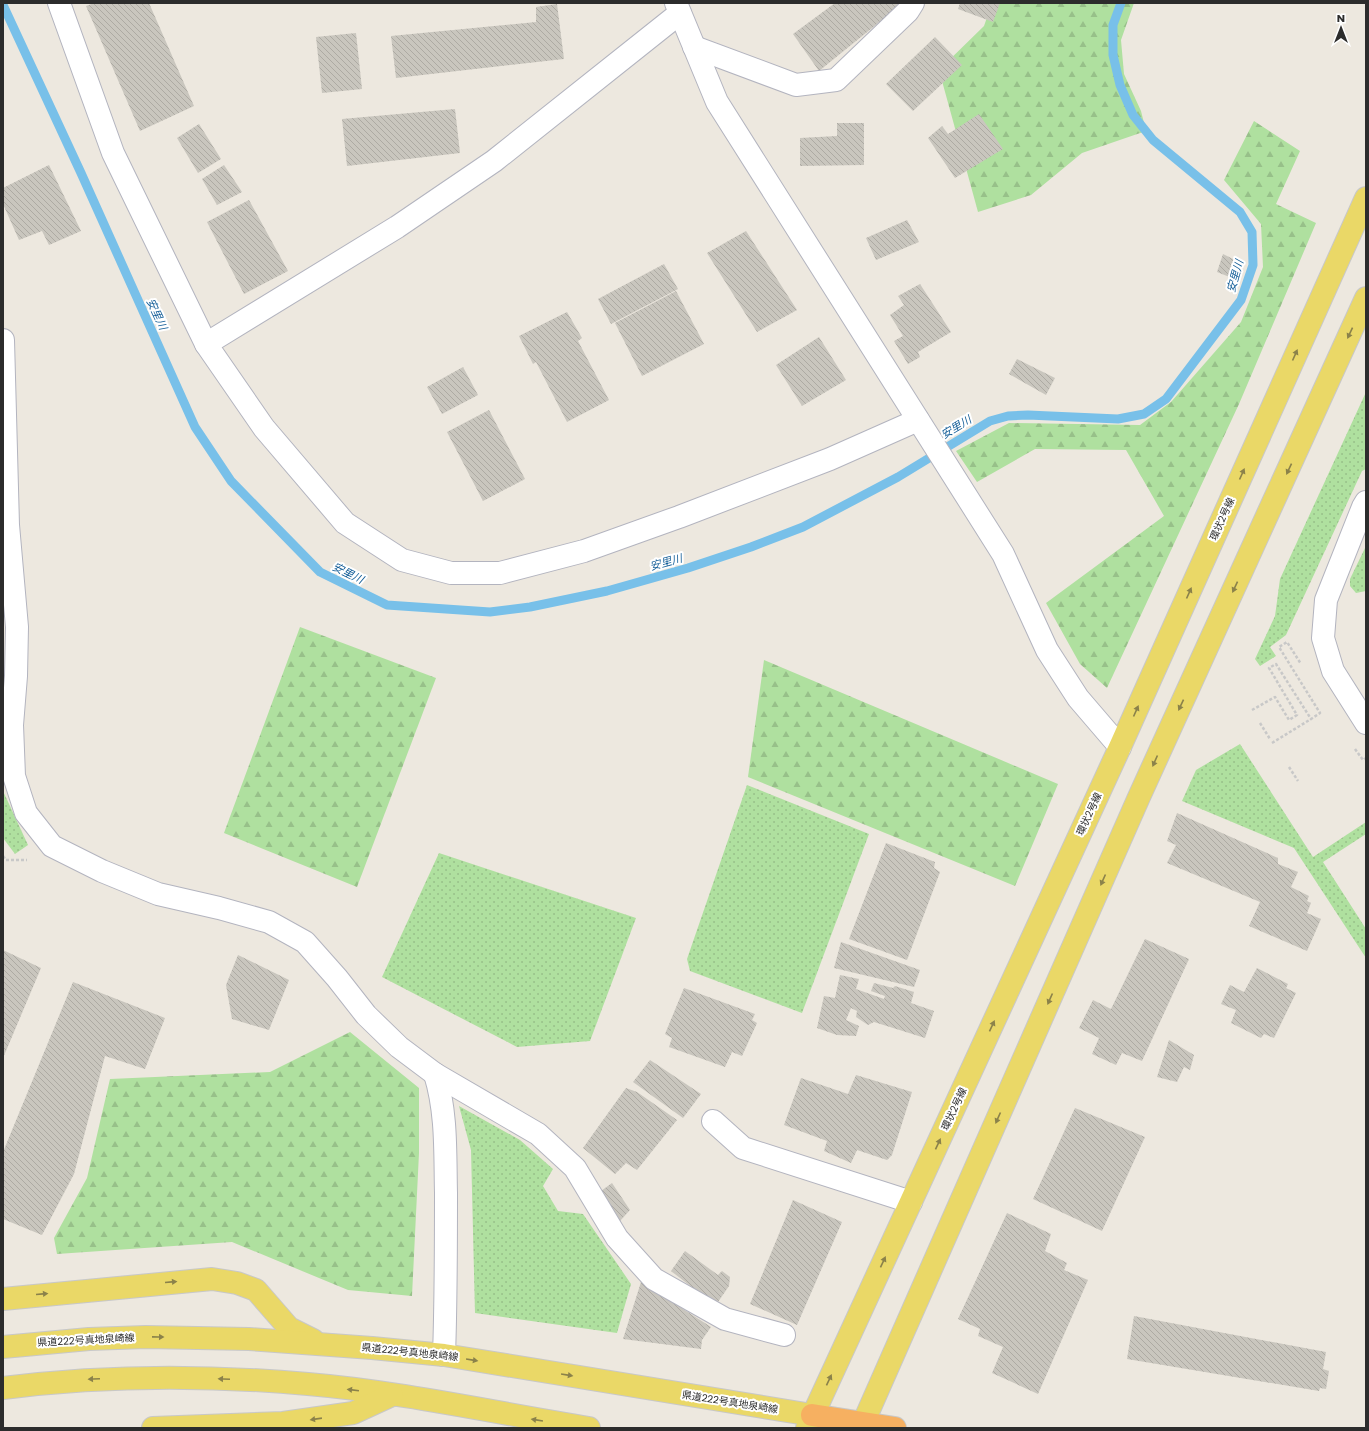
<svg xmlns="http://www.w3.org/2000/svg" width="1369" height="1431" font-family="Poppins,'Noto Sans JP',sans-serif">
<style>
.grass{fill:url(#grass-dots)}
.forest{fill:url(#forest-firs)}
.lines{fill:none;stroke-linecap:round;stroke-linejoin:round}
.stream{stroke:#78c0e9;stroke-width:9}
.building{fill:url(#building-back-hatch)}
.minor-casing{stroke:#b3b4bf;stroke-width:24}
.major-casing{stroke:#c8c8c8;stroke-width:24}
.highway-casing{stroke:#c8c8c8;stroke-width:24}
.path{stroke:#c8c8c8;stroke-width:2.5;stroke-dasharray:3 2;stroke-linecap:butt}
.minor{stroke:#fff;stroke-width:22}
.major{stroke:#ead867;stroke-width:22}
.highway{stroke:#f6b061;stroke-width:22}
.oneway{fill:#8b824a}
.labels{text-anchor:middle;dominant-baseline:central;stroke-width:4;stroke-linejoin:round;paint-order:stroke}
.street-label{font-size:10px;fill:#2c2c2c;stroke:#fff}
.water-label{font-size:11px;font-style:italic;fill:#145e98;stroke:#fff}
</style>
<defs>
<pattern id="grass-dots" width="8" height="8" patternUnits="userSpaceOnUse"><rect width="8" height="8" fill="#afe09f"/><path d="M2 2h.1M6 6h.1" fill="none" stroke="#97c089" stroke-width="1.8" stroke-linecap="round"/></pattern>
<pattern id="forest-firs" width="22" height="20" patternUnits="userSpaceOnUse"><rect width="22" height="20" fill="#afe09f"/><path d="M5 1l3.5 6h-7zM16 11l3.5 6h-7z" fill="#97c089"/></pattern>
<pattern id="building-back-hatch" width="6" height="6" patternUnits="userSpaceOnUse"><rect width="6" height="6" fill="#c9c6be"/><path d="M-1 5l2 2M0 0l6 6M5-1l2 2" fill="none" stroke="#adaaa3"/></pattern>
</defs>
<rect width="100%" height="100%" fill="#ede8df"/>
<g class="grass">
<polygon points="1366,392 1366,469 1362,471 1286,635 1270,647 1276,656 1260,666 1255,659 1275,616 1280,579"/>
<polygon points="1366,546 1366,591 1356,593 1350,586 1350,579"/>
<polygon points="1240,744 1313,857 1366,822 1366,834 1323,862 1366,929 1366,958 1294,848 1182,801 1196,770"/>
<polygon points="747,785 869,834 802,1013 690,971 687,959"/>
<polygon points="3,791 28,845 15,854 3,838"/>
<polygon points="439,853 636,918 590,1041 517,1047 382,977"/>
<polygon points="459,1106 520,1140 553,1169 543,1186 558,1211 583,1214 631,1284 617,1333 475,1313 471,1150"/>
</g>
<g class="forest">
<polygon points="992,3 1134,3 1121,40 1124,74 1141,111 1146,131 1082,153 1031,195 978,212 939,70 984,26"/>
<polygon points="1254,121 1300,151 1276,204 1316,223 1239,404 1107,688 1080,664 1046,603 1164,516 1126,450 1035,449 977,482 956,451 1009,423 1140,425 1171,402 1241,322 1263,267 1261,224 1224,180"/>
<polygon points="300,627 436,678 357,887 224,833"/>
<polygon points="764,660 1058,784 1015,886 748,777"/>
<polygon points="350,1032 419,1088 419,1153 412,1296 348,1290 232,1242 57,1254 54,1238 87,1178 110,1079 270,1072"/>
</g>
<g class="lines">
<polyline class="stream" points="3,5 81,173 195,427 231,481 320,572 387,605 490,612 530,607 607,591 688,568 751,547 803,527 898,477 990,421 1008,416 1028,415 1118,419 1144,414 1166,399 1241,300 1253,265 1252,232 1240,212 1153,140 1133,115 1120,85 1113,55 1113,25 1121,3"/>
</g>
<g class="building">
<polygon points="94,3 149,3 194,106 140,131 86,6"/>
<polygon points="835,3 903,3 819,71 793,34"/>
<polygon points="960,3 1000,3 993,22 958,9"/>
<polygon points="557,4 564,59 396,78 391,36 536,22 536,7"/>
<polygon points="356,33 362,89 322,93 316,37"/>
<polygon points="935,37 962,65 913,111 886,84"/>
<polygon points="455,109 460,153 347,166 342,119"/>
<polygon points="979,114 1003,149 955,178 928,138 942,126 948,134"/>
<polygon points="837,123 864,123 864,165 800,166 800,138 837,136"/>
<polygon points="199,124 221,159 198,173 177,138"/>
<polygon points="49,165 81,231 49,245 42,231 19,240 3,204 3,188"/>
<polygon points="224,165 242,192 217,205 202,179"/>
<polygon points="249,200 288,271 244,294 207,222"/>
<polygon points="907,220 919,242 876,260 866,238"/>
<polygon points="746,231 797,310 757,332 707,253"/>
<polygon points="1223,254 1239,262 1232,278 1217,272"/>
<polygon points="664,264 678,289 611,324 598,299"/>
<polygon points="920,284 951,332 918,352 920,357 908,364 894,341 903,336 890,315 904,305 898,296"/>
<polygon points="676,291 704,344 642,376 615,323"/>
<polygon points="567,312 582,338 578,341 609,400 567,422 536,362 533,364 519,336"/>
<polygon points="819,337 846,380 802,406 776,365"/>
<polygon points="1017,359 1055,378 1046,395 1009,374"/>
<polygon points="463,367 478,395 442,414 427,387"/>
<polygon points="489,410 525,479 483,501 447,432"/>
<polygon points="1177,813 1278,858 1278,864 1298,872 1291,887 1309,896 1307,901 1311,903 1307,913 1321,919 1307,951 1249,926 1260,902 1167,863 1176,845 1167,841"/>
<polygon points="886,843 935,862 934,868 940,872 907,960 849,939"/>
<polygon points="1145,939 1189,959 1142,1061 1122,1053 1116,1065 1092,1054 1099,1038 1079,1028 1093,1000 1111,1009"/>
<polygon points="841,942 920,970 914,987 834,968"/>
<polygon points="3,950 41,968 3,1058"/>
<polygon points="238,955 289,980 269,1030 232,1019 226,985"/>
<polygon points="1257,968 1288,984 1286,988 1296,993 1274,1038 1264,1034 1261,1038 1231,1023 1236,1010 1221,1004 1230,985 1244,992"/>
<polygon points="840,975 859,979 856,989 884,999 885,996 871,991 874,983 893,988 895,986 914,992 911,1003 934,1011 925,1038 874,1022 868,1025 856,1017 857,1011 851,1008 846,1020 859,1026 856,1036 837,1035 817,1028 824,996 835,998"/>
<polygon points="73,982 165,1018 145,1069 105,1056 74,1174 42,1235 3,1219 3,1152"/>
<polygon points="684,988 755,1014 752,1020 757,1023 742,1056 732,1052 725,1067 669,1047 672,1038 665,1034"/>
<polygon points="1169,1040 1194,1055 1190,1070 1184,1067 1177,1082 1157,1077"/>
<polygon points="650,1060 701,1094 683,1118 633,1082"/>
<polygon points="856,1075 912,1092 892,1155 887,1160 857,1150 851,1163 824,1151 827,1141 784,1125 801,1078 848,1094"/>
<polygon points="626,1088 637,1092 677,1120 637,1170 626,1163 615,1174 583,1148"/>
<polygon points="1075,1108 1145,1137 1102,1231 1033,1199"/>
<polygon points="612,1183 630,1210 620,1221 601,1191"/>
<polygon points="793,1200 842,1222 797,1325 750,1304"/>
<polygon points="1007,1213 1051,1234 1045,1251 1067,1263 1064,1270 1088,1280 1038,1394 992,1373 1003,1347 978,1336 980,1329 958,1319"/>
<polygon points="685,1251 718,1275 722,1271 730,1277 729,1286 718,1302 702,1295 671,1271"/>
<polygon points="641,1282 711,1327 702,1340 701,1349 623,1339"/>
<polygon points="1134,1316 1326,1352 1323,1369 1329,1371 1326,1389 1320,1388 1319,1391 1127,1359"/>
</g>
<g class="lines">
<g class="minor-casing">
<g id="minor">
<polyline points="59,3 113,153 206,344 264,428 345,523 402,560 451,573 500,573 584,551 679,517 830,459 918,420"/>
<polyline points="676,3 717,102 1003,554 1047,650 1078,698 1120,747"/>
<polyline points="694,47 796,85 836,80 908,11 913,3"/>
<polyline points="3,340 8,525 17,627 16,676 12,725 14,776 26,813 52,846 102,871 158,894 219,908 269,922 305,942 337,978 366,1015 399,1047 435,1074 538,1134 575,1168 617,1238 654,1279 725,1319 784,1335"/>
<polyline points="206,344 397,227 494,161 680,13"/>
<polyline points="1366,502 1363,507 1326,600 1323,638 1333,671 1366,723"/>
<path d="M435 1074C447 1113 445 1153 446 1193 446 1247 446 1301 444 1355"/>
<polyline points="713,1121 743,1148 911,1202"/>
</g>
</g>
<g class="major-casing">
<g id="major">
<polyline points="3,1299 212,1279 237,1283 256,1290 289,1328 313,1340"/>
<polyline points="3,1347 89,1339 146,1337 249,1339 372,1348 444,1355 812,1415"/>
<path d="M3 1388C104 1375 207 1375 308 1384 402 1392 496 1413 589 1428"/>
<polyline points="153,1428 283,1423 353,1413 392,1395"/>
<polyline points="807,1428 1120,747 1366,198"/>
<polyline points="861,1428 1139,797 1366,298"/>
</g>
</g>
<g class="highway-casing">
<polyline id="highway" points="812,1415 895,1428"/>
</g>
<g class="path">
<polyline points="1252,710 1275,697 1289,720 1297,715 1269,668 1276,664 1311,719 1320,713 1279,647 1287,642 1301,664"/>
<polyline points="1260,723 1270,739"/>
<polyline points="1272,743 1311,719"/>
<polyline points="1355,749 1363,760 1366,758"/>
<polyline points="1289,767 1298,781"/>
<polyline points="3,856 6,860 27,860"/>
</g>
<use href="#minor" class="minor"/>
<use href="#major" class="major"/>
<use href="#highway" class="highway"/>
</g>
<defs><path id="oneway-solid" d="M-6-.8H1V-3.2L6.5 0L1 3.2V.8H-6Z"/></defs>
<g class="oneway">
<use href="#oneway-solid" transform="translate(1350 333) rotate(115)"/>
<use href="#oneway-solid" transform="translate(1295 355) rotate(-66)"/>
<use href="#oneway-solid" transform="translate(1289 469) rotate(115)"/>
<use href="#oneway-solid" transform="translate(1242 474) rotate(-66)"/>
<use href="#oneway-solid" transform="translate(1235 587) rotate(115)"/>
<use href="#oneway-solid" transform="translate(1189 593) rotate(-66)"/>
<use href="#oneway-solid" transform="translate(1181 705) rotate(115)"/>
<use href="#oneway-solid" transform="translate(1136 711) rotate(-66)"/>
<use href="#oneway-solid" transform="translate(1155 761) rotate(114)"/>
<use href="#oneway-solid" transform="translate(1103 880) rotate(114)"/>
<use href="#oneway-solid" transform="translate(1050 999) rotate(114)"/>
<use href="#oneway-solid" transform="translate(992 1026) rotate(-65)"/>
<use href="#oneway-solid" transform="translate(998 1118) rotate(114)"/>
<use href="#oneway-solid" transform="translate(938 1144) rotate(-65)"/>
<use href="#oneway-solid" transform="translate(883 1262) rotate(-65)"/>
<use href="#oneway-solid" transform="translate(171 1282) rotate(-5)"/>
<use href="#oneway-solid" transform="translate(42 1294) rotate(-5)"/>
<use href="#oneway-solid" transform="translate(158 1337) rotate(1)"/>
<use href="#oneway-solid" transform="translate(472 1360) rotate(9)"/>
<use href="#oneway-solid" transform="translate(567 1375) rotate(9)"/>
<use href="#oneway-solid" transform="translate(94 1379) rotate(178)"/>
<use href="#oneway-solid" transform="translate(224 1379) rotate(-178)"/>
<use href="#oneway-solid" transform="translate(829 1380) rotate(-65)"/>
<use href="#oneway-solid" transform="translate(353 1390) rotate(-173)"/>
<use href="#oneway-solid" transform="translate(316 1419) rotate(172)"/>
<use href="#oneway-solid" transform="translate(537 1420) rotate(-171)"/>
</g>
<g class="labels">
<g class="street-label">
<text transform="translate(1222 519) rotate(-66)">環状2号線</text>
<text transform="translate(1089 814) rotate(-65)">環状2号線</text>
<text transform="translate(954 1109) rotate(-65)">環状2号線</text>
<text transform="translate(86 1340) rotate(-3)">県道222号真地泉崎線</text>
<text transform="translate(410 1352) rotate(6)">県道222号真地泉崎線</text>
<text transform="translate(730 1402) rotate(9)">県道222号真地泉崎線</text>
</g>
<g class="water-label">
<text transform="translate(1235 276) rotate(-74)">安里川</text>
<text transform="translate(157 314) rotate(65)">安里川</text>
<text transform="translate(956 427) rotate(-31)">安里川</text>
<text transform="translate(666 562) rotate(-15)">安里川</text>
<text transform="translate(348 573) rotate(26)">安里川</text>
</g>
</g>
<rect width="1369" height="1431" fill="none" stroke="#2c2c2c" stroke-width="8"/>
<g transform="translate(1341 28)" stroke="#ffffff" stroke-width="3" paint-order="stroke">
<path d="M0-3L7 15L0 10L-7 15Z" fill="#2c2c2c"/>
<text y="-6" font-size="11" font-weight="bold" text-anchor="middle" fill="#2c2c2c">N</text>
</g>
</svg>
